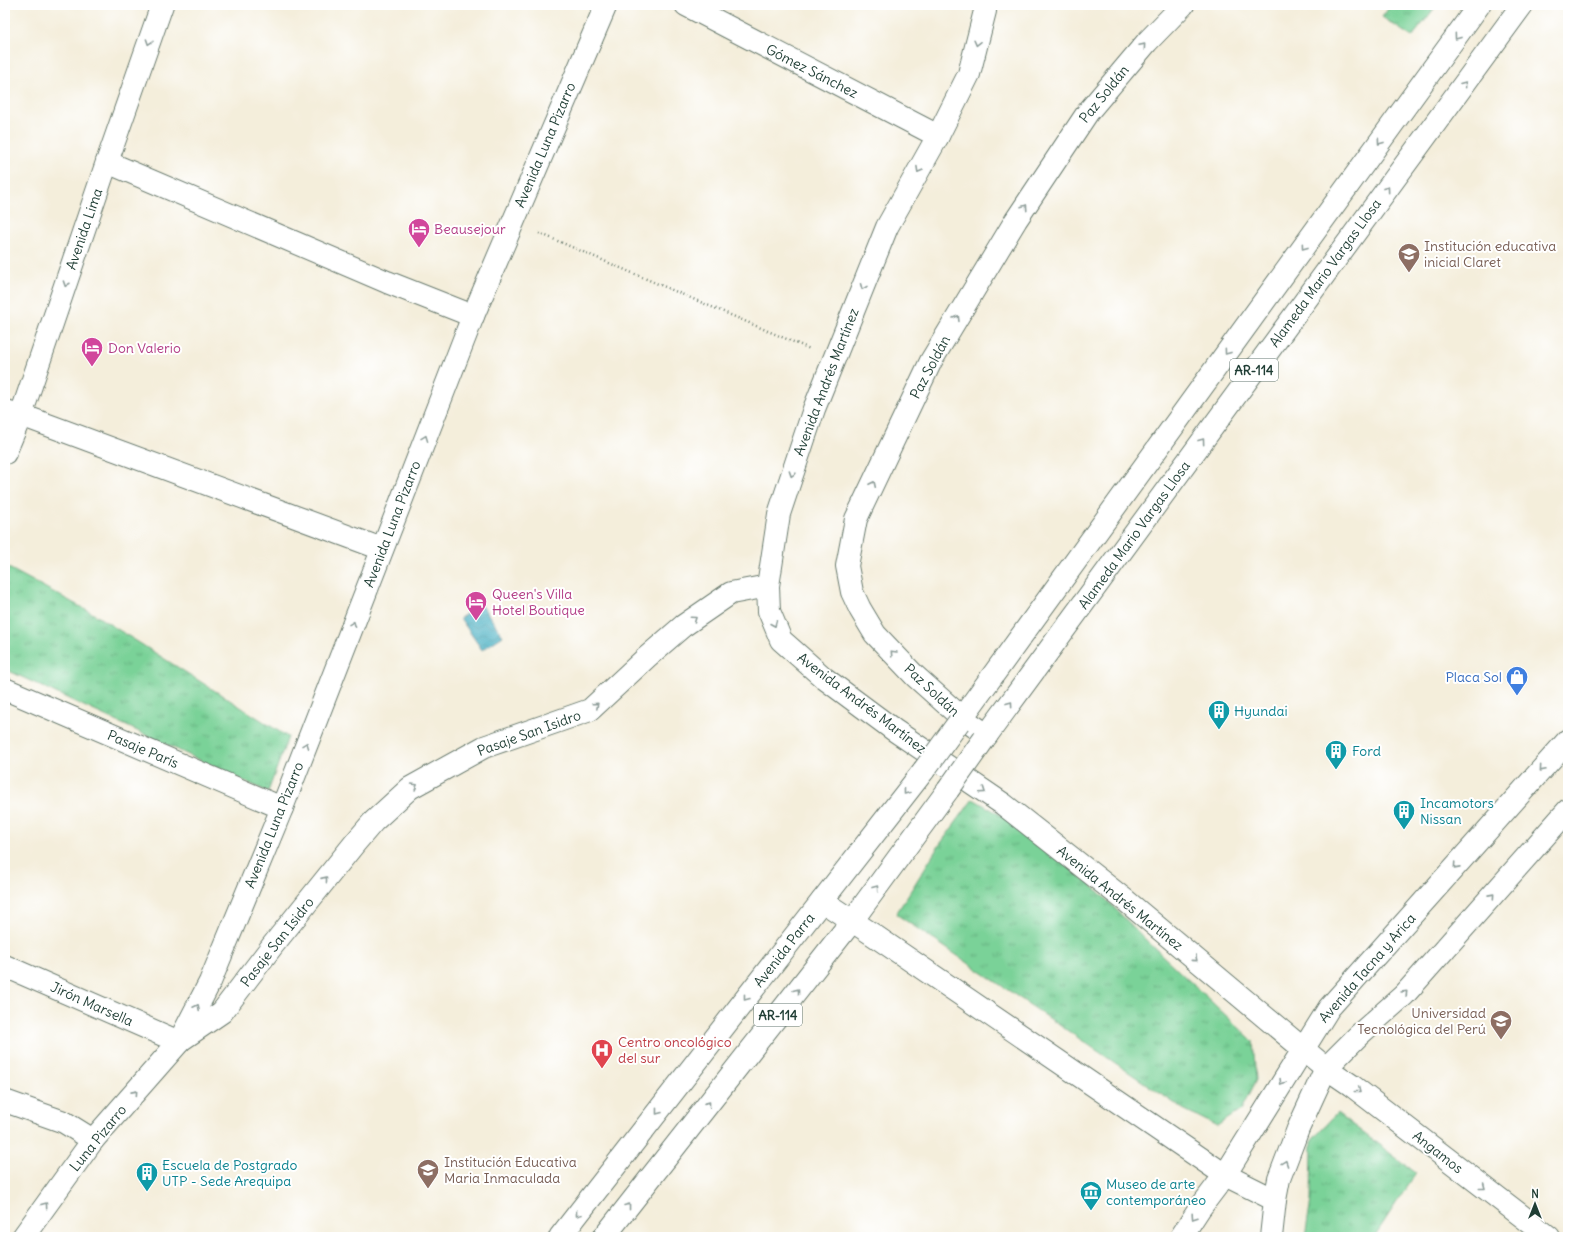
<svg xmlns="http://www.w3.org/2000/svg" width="1573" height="1242" font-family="Delius,sans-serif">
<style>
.grass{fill:url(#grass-tufts);stroke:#4c8866}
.water{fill:url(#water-waves);stroke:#30747a}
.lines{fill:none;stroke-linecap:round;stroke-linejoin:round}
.minor-casing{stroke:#6a7b6e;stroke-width:24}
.major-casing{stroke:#6a7b6e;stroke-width:24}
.path{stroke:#6a7b6e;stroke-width:2.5;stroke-dasharray:1 3;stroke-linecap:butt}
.minor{stroke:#fff;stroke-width:22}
.major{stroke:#fff;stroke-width:22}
.major-bridge-casing{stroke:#6a7b6e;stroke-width:24;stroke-linecap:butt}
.major-bridge{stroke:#fff;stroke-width:22}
.oneway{stroke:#8f9e9a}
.labels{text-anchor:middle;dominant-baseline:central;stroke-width:4;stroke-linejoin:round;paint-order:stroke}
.shield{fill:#fff;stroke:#627771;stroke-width:1}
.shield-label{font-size:13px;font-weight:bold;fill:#1f3d34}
.street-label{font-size:14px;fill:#1f3d34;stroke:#fff}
.hotel-label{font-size:14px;fill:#b23c85;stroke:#fff;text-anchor:start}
.education-label{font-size:14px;fill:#785e54;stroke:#fff;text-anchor:start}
.shop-label{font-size:14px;fill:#366cbe;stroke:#fff;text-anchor:end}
.culture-label{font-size:14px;fill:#0d838f;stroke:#fff;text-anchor:start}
.health-label{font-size:14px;fill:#be3a42;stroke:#fff;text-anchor:start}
</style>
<defs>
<pattern id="grass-tufts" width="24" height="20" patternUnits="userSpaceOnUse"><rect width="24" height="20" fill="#7ad298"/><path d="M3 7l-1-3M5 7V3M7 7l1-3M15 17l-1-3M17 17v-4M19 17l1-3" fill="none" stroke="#63ac7d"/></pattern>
<pattern id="water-waves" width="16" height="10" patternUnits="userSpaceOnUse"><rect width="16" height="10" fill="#40acbf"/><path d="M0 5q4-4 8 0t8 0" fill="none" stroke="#358d9c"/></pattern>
</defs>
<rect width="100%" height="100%" fill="#fff"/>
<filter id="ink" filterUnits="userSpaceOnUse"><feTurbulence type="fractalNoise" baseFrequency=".025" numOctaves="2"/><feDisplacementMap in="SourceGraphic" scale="8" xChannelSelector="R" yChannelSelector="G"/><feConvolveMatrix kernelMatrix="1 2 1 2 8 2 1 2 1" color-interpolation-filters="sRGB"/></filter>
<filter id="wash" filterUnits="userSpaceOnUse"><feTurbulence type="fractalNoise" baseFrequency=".012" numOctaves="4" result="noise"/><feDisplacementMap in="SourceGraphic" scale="16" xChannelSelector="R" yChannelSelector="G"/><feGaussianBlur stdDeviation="0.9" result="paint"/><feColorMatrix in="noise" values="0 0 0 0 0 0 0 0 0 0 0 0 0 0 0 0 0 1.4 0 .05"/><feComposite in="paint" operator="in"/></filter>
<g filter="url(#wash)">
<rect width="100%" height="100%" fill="#f4eedb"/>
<g class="grass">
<polygon points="1391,5 1437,5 1412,37 1382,17"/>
<polygon points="5,566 92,613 288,737 268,792 9,671 5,667"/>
<polygon points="973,799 1022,827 1098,891 1145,939 1253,1041 1256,1080 1241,1110 1217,1126 1183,1109 896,914 938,847"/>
<polygon points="1337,1113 1416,1173 1374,1237 1305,1237 1311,1200 1312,1139"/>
</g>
<polygon class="water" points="481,604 503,636 482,650 460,618"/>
</g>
<g filter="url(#ink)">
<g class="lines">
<g class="minor-casing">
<g id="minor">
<polyline points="686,5 938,136"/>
<polyline points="985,5 985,11 969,74 938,136 887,227 814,409 779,514 768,586 769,611 781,640 824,678 894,730 1003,804 1125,900 1326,1068 1351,1085 1549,1237"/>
<polyline points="107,162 387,282 473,316"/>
<polyline points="5,411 21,415 382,549"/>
<polyline points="5,453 21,415 107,162 162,5"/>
<polyline points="5,689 282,808"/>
<polyline points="987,735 962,718 915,676 875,634 860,609 852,592 847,566 856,519 931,361 1016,220 1088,112 1147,42 1183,5"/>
<polyline points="822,901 875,936 1225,1175 1275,1200"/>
<polyline points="5,966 179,1042"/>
<polyline points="181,1040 222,1012 273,945 355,843 373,822 410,788 484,747 590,710 647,657 683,626 731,593 768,586"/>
<polyline points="5,1101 64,1122 93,1140"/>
<polyline points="23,1237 93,1140 179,1042 210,982 282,808 473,316 606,5"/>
<polyline points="1181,1237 1200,1208 1225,1175 1329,1008 1568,740"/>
<polyline points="1271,1237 1275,1200 1279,1179 1298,1129 1326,1068 1360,1034 1404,995 1568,810"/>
</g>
</g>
<g class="major-casing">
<g id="major">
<polyline points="959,722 1479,5"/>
<polyline points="984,739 1522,5"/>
<polyline points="560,1237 924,770"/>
<polyline points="604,1237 852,921 948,790"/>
</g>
</g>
<polyline class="path" points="539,233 810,349"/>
<use href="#minor" class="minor"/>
<use href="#major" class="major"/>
<g class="major-bridge-casing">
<g id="major-bridge">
<polyline points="924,770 959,722"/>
<polyline points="948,790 984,739"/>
</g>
</g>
<use href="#major-bridge" class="major-bridge"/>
</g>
<defs><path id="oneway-chevron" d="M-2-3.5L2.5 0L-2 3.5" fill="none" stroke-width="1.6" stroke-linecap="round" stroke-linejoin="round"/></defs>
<g class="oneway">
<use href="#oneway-chevron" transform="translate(1457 37) rotate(126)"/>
<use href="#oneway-chevron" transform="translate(149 42) rotate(109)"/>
<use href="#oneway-chevron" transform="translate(977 43) rotate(104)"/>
<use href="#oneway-chevron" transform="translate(1143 46) rotate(-49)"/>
<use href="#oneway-chevron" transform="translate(1464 84) rotate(-54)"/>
<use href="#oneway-chevron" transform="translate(1380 142) rotate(126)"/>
<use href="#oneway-chevron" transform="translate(919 170) rotate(119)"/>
<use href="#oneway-chevron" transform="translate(1387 189) rotate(-54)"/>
<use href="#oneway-chevron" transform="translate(1025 207) rotate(-56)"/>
<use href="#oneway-chevron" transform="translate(1304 247) rotate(126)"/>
<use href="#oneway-chevron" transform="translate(66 284) rotate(109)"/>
<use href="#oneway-chevron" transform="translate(863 287) rotate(112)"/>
<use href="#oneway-chevron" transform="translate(957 318) rotate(-59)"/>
<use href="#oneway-chevron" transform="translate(1227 352) rotate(126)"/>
<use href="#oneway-chevron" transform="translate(425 438) rotate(-69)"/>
<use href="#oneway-chevron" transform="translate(1202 441) rotate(-54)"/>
<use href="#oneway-chevron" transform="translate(792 474) rotate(108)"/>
<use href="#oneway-chevron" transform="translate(873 484) rotate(-65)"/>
<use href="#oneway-chevron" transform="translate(694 619) rotate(-35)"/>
<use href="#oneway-chevron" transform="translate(353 624) rotate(-69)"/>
<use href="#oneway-chevron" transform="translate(774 624) rotate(67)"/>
<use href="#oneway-chevron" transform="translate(893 653) rotate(-133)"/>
<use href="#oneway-chevron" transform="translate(1010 704) rotate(-54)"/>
<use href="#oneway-chevron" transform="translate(596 705) rotate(-42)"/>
<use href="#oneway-chevron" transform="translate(306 745) rotate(-69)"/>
<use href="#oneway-chevron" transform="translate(1542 769) rotate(131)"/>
<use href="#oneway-chevron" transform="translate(415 786) rotate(-31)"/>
<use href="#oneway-chevron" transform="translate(983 791) rotate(34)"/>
<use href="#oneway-chevron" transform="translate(906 792) rotate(128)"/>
<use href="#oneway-chevron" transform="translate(1456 866) rotate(132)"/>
<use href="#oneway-chevron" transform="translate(325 879) rotate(-51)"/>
<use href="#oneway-chevron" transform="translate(876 888) rotate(-54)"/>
<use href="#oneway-chevron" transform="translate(1492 896) rotate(-48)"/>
<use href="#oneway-chevron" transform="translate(1195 959) rotate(40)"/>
<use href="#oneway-chevron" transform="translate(797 991) rotate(-52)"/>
<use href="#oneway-chevron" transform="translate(1405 993) rotate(-46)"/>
<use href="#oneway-chevron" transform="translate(746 998) rotate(128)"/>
<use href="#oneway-chevron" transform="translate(197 1007) rotate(-63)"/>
<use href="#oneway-chevron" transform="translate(1282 1082) rotate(122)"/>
<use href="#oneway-chevron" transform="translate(1358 1090) rotate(38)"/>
<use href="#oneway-chevron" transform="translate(135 1093) rotate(-48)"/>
<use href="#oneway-chevron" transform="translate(708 1104) rotate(-52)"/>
<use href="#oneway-chevron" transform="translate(658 1112) rotate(128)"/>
<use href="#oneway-chevron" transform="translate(1285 1163) rotate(-70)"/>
<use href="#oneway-chevron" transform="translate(1483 1187) rotate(38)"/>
<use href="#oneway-chevron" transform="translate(45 1205) rotate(-54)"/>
<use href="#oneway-chevron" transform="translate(628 1206) rotate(-52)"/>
<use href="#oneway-chevron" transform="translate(578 1214) rotate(128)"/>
<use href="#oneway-chevron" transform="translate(1194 1217) rotate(123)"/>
</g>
</g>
<defs>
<g id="hotel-pin" transform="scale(1.15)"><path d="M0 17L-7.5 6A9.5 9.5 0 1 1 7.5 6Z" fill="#d1479c" stroke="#fff"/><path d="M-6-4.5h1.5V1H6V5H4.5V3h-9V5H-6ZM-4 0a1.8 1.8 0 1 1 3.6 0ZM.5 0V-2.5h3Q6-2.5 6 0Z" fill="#fff"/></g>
<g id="school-pin" transform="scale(1.15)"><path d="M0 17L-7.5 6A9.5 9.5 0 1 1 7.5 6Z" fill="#8d6e63" stroke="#fff"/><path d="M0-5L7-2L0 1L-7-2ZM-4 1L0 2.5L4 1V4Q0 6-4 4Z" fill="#fff"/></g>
<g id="shop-pin" transform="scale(1.15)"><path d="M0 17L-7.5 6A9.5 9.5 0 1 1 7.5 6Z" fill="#3f7fe0" stroke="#fff"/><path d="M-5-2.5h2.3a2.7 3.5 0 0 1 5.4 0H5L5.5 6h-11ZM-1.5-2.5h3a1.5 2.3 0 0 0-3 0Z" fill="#fff"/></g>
<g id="building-pin" transform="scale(1.15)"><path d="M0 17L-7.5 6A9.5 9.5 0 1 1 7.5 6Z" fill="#0f9aa8" stroke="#fff"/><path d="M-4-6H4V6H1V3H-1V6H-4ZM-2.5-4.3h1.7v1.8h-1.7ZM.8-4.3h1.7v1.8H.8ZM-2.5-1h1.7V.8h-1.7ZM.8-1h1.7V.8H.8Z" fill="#fff"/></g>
<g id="university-pin" transform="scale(1.15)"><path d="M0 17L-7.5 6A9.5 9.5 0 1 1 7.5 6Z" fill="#8d6e63" stroke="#fff"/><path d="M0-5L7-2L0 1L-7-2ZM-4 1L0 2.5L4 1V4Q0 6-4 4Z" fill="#fff"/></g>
<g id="hospital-pin" transform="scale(1.15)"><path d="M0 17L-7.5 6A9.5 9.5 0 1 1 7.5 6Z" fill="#e0444e" stroke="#fff"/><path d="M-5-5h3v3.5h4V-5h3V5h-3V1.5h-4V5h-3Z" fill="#fff"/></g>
<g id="museum-pin" transform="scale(1.15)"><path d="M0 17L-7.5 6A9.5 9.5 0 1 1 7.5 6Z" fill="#0f9aa8" stroke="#fff"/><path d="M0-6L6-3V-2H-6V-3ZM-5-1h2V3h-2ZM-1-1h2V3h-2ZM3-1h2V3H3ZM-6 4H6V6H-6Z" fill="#fff"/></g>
</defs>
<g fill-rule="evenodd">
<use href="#hotel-pin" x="419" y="229"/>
<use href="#school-pin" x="1409" y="254"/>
<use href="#hotel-pin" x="92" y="348"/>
<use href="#hotel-pin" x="476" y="602"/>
<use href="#shop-pin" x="1517" y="677"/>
<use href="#building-pin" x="1219" y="711"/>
<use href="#building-pin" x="1336" y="751"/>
<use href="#building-pin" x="1404" y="811"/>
<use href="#university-pin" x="1501" y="1021"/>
<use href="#hospital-pin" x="602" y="1050"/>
<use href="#school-pin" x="428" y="1170"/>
<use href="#building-pin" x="147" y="1173"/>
<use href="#museum-pin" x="1091" y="1192"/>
</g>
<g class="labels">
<g class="shield">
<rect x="1230" y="359" width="48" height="22" rx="3"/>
<rect x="754" y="1004" width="48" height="22" rx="3"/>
</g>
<g class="shield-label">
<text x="1254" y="370">AR-114</text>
<text x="778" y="1015">AR-114</text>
</g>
<g class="street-label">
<text transform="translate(812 71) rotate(27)">Gómez Sánchez</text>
<text transform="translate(1104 94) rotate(-51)">Paz Soldán</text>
<text transform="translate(545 145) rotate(-67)">Avenida Luna Pizarro</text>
<text transform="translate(84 229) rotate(-71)">Avenida Lima</text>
<text transform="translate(1325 273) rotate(-54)">Alameda Mario Vargas Llosa</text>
<text transform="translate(930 367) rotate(-62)">Paz Soldán</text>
<text transform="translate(826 382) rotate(-69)">Avenida Andrés Martínez</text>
<text transform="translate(392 524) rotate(-69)">Avenida Luna Pizarro</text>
<text transform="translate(1134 535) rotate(-54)">Alameda Mario Vargas Llosa</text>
<text transform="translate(932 690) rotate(43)">Paz Soldán</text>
<text transform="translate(862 703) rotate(37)">Avenida Andrés Martínez</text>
<text transform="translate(529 733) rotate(-20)">Pasaje San Isidro</text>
<text transform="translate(143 749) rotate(23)">Pasaje París</text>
<text transform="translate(274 825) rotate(-68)">Avenida Luna Pizarro</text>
<text transform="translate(1120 898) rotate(39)">Avenida Andrés Martínez</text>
<text transform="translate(277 942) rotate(-52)">Pasaje San Isidro</text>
<text transform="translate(784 950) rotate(-52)">Avenida Parra</text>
<text transform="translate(1367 968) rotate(-49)">Avenida Tacna y Arica</text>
<text transform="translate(92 1004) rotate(24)">Jirón Marsella</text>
<text transform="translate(98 1138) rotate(-51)">Luna Pizarro</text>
<text transform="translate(1438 1152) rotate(38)">Angamos</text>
</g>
<g class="hotel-label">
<text x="434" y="229">Beausejour</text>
<text x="108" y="348">Don Valerio</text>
<text x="492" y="594">Queen's Villa<tspan x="492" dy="16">Hotel Boutique</tspan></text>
</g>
<g class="education-label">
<text x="1424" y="246">Institución educativa<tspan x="1424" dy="16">inicial Claret</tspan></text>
<text x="1486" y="1013" text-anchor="end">Universidad<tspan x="1486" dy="16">Tecnológica del Perú</tspan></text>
<text x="444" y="1162">Institución Educativa<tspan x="444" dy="16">Maria Inmaculada</tspan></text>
</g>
<g class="shop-label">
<text x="1502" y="677">Placa Sol</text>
</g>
<g class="culture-label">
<text x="1234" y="711">Hyundai</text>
<text x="1352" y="751">Ford</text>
<text x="1420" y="803">Incamotors<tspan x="1420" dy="16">Nissan</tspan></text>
<text x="162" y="1165">Escuela de Postgrado<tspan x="162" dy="16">UTP - Sede Arequipa</tspan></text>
<text x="1106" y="1184">Museo de arte<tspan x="1106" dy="16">contemporáneo</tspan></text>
</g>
<g class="health-label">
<text x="618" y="1042">Centro oncológico<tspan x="618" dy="16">del sur</tspan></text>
</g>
</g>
<rect width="1573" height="1242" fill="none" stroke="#fff" stroke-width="20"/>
<g transform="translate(1535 1204)" stroke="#ffffff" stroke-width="3" paint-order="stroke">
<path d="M0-3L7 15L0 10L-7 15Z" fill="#1f3d34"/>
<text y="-6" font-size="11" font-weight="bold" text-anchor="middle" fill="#1f3d34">N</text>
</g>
</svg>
